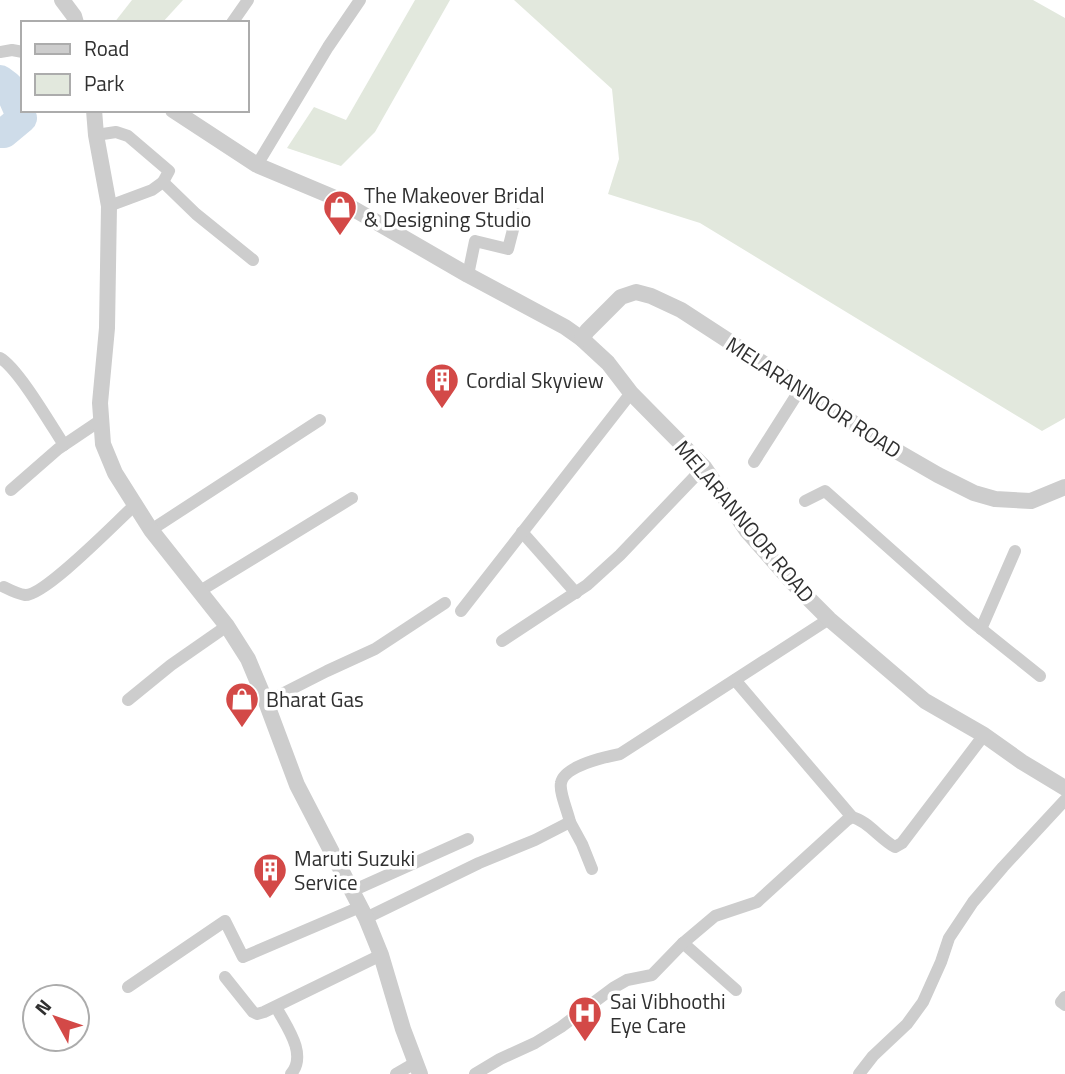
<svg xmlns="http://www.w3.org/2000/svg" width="1065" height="1074" font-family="'Titillium Web',sans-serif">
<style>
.green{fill:#e2e8dd}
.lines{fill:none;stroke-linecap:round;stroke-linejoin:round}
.river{stroke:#cedce9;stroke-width:30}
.minor{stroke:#cdcdcd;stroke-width:12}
.tertiary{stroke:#cdcdcd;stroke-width:16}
.labels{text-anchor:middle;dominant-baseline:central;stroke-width:7;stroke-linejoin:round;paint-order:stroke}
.poi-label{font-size:21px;fill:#303030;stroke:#fff;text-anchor:start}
.street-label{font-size:21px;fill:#303030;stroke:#fff}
</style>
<rect width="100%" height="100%" fill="#fff"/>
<g class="green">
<polygon points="132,0 183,0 162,23 114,23"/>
<polygon points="415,0 450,0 375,132 341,166 287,148 314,107 346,120"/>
<polygon points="514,0 1033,0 1065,18 1065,418 1042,431 700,223 608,194 619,159 612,89"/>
</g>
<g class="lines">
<polyline class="river" points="0,80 8,86 22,118 4,133 0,133"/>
<g class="minor">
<polyline points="232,23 248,0"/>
<polyline points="0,52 12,50 23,52"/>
<polyline points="96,135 116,132 128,136 169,171 163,182"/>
<polyline points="257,165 328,47 360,0"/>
<polyline points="109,206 152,190 163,182 196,214 253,260"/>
<polyline points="468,275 475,241 508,249 517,214"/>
<path d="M0 358C18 368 51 425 64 445"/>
<polyline points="754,462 801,388"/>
<polyline points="11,490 58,449 101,420"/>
<polyline points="805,501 825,491 970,620 1040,676"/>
<polyline points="151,530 320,420"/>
<polyline points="522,532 576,593"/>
<path d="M4 587C10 590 18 594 25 595 45 596 117 521 135 505"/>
<polyline points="200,591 352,498"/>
<polyline points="461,611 631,393"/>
<polyline points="981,629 1015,551"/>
<polyline points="502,641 587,585 620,555 704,467"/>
<polyline points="735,680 852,817"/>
<polyline points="128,700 171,665 227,626"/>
<polyline points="266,702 327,671 375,649 445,603"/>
<path d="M570 822C568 812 559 792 561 783 564 766 605 757 620 754L829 619"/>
<polyline points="352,891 468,839"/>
<polyline points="366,918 479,863 535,840 570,822 582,844 592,869"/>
<polyline points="683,943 736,990"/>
<polyline points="225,977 253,1012 257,1014 264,1012 381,955"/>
<polyline points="128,987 225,921 243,957 360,907"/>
<polyline points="1065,997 1061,1002 1065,1005"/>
<path d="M276 1007C286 1026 308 1054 291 1074"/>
<polyline points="396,1074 415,1063"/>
<path d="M475 1074 500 1059 535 1043 561 1027 613 988 627 980 652 975 683 943 715 916 757 902 847 820 852 817C868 821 880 839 895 847L902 843 984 735"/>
<polyline points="859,1074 873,1056 907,1024 923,1002 941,962 949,938 973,902 1003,867 1065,800"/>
</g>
<g class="tertiary">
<polyline points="62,0 74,16 76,23"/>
<polyline points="94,110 96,135 109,206 107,328 100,403 103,444 115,473 151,530 227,626 248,659 266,702 297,785 366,918 381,955 403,1029 420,1074"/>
<polyline points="173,110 257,165 333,197 468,275 565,327 582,339 608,363 631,393 704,467 747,531 792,582 829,619 925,701 984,735 1022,762 1065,788"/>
<polyline points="582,339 587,331 621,297 636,292 651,296 681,310 801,388 886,445 938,475 974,493 995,499 1031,501 1065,487"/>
</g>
</g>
<defs>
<g id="shop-pin" transform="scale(1.75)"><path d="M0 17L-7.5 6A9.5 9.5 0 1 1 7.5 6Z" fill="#d34947" stroke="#fff"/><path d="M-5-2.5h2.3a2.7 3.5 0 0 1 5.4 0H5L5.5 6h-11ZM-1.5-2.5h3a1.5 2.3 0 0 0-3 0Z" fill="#fff"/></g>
<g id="building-pin" transform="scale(1.75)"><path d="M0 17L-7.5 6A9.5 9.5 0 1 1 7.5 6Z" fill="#d34947" stroke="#fff"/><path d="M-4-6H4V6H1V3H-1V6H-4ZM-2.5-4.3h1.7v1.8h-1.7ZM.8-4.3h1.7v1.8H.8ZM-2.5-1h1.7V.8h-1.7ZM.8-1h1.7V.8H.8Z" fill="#fff"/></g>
<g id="hospital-pin" transform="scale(1.75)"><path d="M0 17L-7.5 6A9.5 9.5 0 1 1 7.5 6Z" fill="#d34947" stroke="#fff"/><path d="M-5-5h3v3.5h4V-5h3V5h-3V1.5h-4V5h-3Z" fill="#fff"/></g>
</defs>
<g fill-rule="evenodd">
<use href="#shop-pin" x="340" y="207"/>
<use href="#building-pin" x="442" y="380"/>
<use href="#shop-pin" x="242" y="699"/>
<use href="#building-pin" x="270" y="870"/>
<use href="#hospital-pin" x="585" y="1013"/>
</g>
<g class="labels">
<g class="poi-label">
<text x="364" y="195">The Makeover Bridal<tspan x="364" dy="24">&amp; Designing Studio</tspan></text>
<text x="466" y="380">Cordial Skyview</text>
<text x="266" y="699">Bharat Gas</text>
<text x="294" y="858">Maruti Suzuki<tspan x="294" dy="24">Service</tspan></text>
<text x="610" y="1001">Sai Vibhoothi<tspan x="610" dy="24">Eye Care</tspan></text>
</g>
<g class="street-label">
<text transform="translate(814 397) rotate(33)">MELARANNOOR ROAD</text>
<text transform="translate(745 521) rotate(50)">MELARANNOOR ROAD</text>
</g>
</g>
<rect x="21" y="21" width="228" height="91" fill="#ffffff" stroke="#acacac" stroke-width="2"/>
<rect x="35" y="44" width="35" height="10" fill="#cdcdcd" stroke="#acacac" stroke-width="2"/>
<text x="84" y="56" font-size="21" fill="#303030">Road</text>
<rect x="35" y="74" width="35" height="21" fill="#e2e8dd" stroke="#acacac" stroke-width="2"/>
<text x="84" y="91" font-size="21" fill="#303030">Park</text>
<g transform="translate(56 1018) rotate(310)"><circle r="33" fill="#ffffff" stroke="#acacac" stroke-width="2"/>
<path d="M0-5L12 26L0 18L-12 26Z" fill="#d34947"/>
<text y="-10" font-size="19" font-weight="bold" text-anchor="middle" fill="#303030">N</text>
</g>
</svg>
